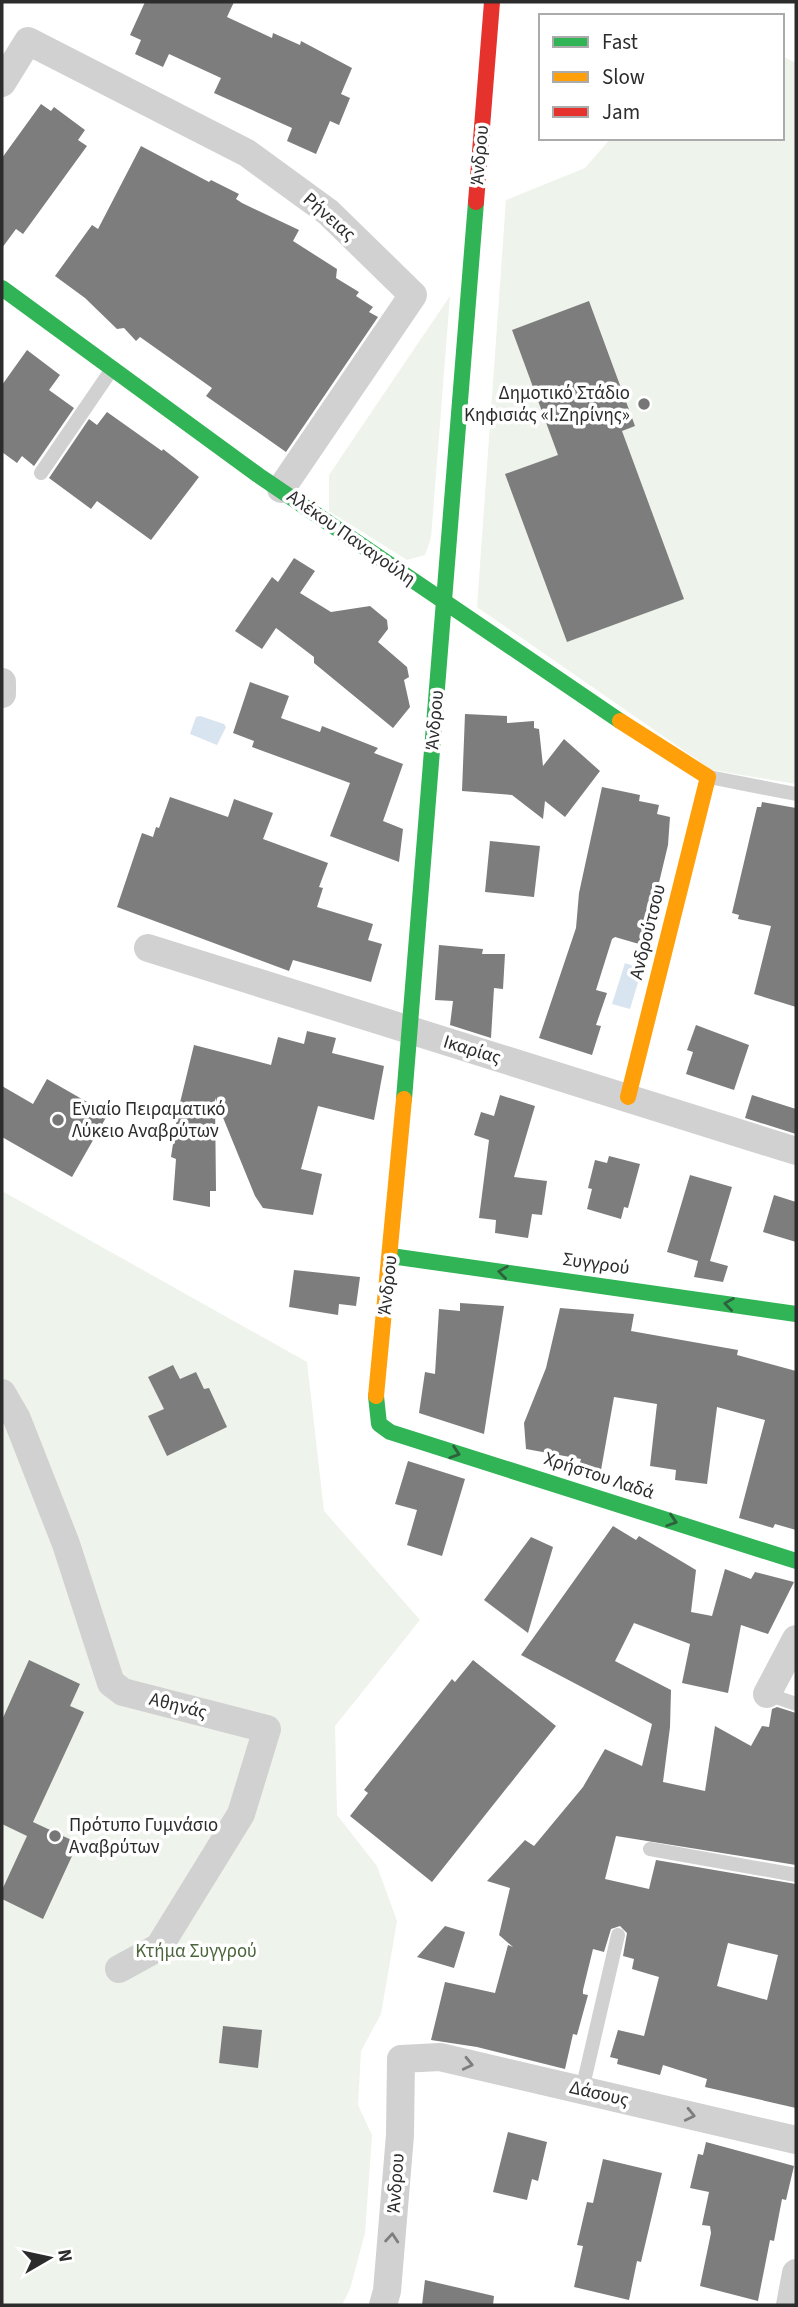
<svg xmlns="http://www.w3.org/2000/svg" width="798" height="2307" font-family="'Source Sans 3',sans-serif">
<style>
.green{fill:#eef3eb}
.water{fill:#d8e4ef}
.building{fill:#7d7d7d;fill-rule:evenodd}
.lines{fill:none;stroke-linecap:round;stroke-linejoin:round}
.lane{stroke:#d1d1d1;stroke-width:14}
.street{stroke:#d1d1d1;stroke-width:28}
.fast{stroke:#30b455;stroke-width:16}
.slow{stroke:#ff9f0a;stroke-width:16}
.jam{stroke:#e5322d;stroke-width:16}
.oneway{stroke:#2e623c}
.oneway2{stroke:#7e7e7e}
.poi-dot{fill:#767676;stroke:#fff;stroke-width:2.5}
.labels{text-anchor:middle;dominant-baseline:central;stroke-width:7;stroke-linejoin:round;paint-order:stroke}
.street-label{font-size:19px;fill:#2c2c2c;stroke:#fff}
.poi-label{font-size:19px;fill:#2c2c2c;stroke:#fff;text-anchor:start}
.park-label{font-size:19px;fill:#4c653c;stroke:#fff}
</style>
<rect width="100%" height="100%" fill="#fff"/>
<g class="green">
<polygon points="782,56 796,63 796,784 712,770 477,607 506,200 585,168 611,138 782,138"/>
<polygon points="450,296 431,538 425,555 407,560 329,511 329,475"/>
<polygon points="2,1191 307,1362 324,1511 420,1620 335,1726 337,1815 377,1866 397,1921 381,2014 361,2051 358,2105 372,2135 365,2233 350,2289 342,2305 2,2305"/>
</g>
<g class="water">
<polygon points="200,716 224,724 226,727 217,745 190,734 196,717"/>
<polygon points="625,963 642,969 630,1009 612,1004"/>
</g>
<g class="building">
<polygon points="145,2 234,2 227,17 272,38 273,33 300,45 301,41 352,68 341,94 350,98 339,125 330,121 316,154 287,141 292,128 214,93 221,78 169,54 163,67 135,54 141,40 130,35"/>
<polygon points="41,104 51,111 54,107 85,130 78,140 87,146 23,234 16,229 2,248 2,158"/>
<polygon points="141,146 209,182 211,180 239,194 236,199 242,203 299,230 293,241 337,269 336,278 359,292 356,296 373,307 369,312 378,317 286,452 206,396 212,388 140,337 136,341 124,328 117,329 85,298 55,276 92,225 98,229"/>
<polygon points="589,301 635,426 622,431 684,599 567,642 505,474 558,455 512,330"/>
<polygon points="27,350 60,375 49,390 74,408 34,466 22,456 17,463 2,452 2,385"/>
<polygon points="107,412 162,451 163,449 199,477 151,540 97,501 91,509 49,478 89,419 97,425"/>
<polygon points="294,558 315,571 300,593 331,612 370,606 387,620 388,629 378,642 407,667 409,677 404,680 410,707 393,728 314,663 314,657 276,628 262,649 235,631 272,577 278,582"/>
<polygon points="250,682 289,696 281,718 320,732 322,726 378,748 374,753 403,764 383,821 403,829 399,862 330,836 350,783 252,747 254,741 233,733"/>
<polygon points="465,714 507,716 507,723 534,721 534,728 539,729 543,766 564,739 600,771 565,817 545,801 543,819 512,795 462,791"/>
<polygon points="602,787 640,795 639,801 659,805 657,814 670,817 668,845 645,941 640,940 639,944 615,937 612,939 596,990 607,993 596,1025 601,1026 592,1055 539,1038 576,928 579,893"/>
<polygon points="170,797 228,817 234,799 273,813 263,839 328,863 319,887 323,888 317,907 373,924 368,940 382,944 371,982 293,960 289,971 117,907 142,833 153,837 156,827 159,828"/>
<polygon points="762,802 796,808 796,1007 754,994 771,926 738,919 739,915 732,913 757,807 761,807"/>
<polygon points="490,841 540,846 534,897 485,892"/>
<polygon points="439,945 483,949 482,954 505,954 503,989 494,988 491,1038 450,1025 453,1001 435,1000"/>
<polygon points="696,1025 749,1045 734,1090 686,1074 693,1052 687,1050"/>
<polygon points="307,1031 336,1038 332,1053 384,1066 374,1120 318,1106 301,1169 322,1174 313,1215 263,1208 255,1196 215,1098 216,1191 210,1191 210,1207 173,1200 176,1159 171,1157 178,1111 194,1045 271,1065 278,1037 304,1044"/>
<polygon points="47,1079 108,1114 72,1177 2,1137 2,1086 33,1104"/>
<polygon points="500,1095 535,1106 514,1177 547,1181 542,1215 532,1214 528,1238 495,1233 496,1220 479,1218 489,1140 474,1135 481,1112 494,1116"/>
<polygon points="752,1095 796,1109 796,1134 745,1118"/>
<polygon points="609,1156 640,1164 628,1208 624,1207 621,1219 587,1209 592,1189 588,1188 595,1160 607,1163"/>
<polygon points="690,1175 732,1187 710,1261 728,1266 723,1282 694,1277 698,1261 667,1252"/>
<polygon points="774,1195 796,1202 796,1242 763,1232"/>
<polygon points="294,1270 360,1277 356,1306 339,1304 338,1315 289,1307"/>
<polygon points="460,1303 504,1306 484,1434 419,1413 425,1372 435,1374 439,1309 460,1311"/>
<polygon points="560,1308 634,1314 631,1331 738,1350 737,1355 796,1371 796,1530 775,1524 773,1528 739,1518 765,1420 717,1407 707,1484 675,1480 676,1470 650,1466 657,1404 614,1397 601,1470 579,1466 581,1459 526,1449 524,1423 546,1368"/>
<polygon points="173,1365 180,1379 196,1372 204,1389 209,1388 227,1427 167,1456 148,1416 164,1409 148,1377"/>
<polygon points="408,1461 465,1479 442,1556 407,1545 417,1510 395,1504"/>
<path d="M613 1526 636 1540 639 1536 696 1570 691 1612 712 1616 725 1569 751 1579 755 1572 794 1582 768 1634 741 1625 728 1693 682 1683 690 1644 634 1623 615 1661 671 1690 670 1727 663 1782 705 1791 715 1726 751 1746 762 1726 769 1727 772 1709 777 1707 796 1713V1865L616 1836 605 1879 649 1889 656 1860 796 1884V2108L705 2087 707 2079 663 2065 660 2075 617 2064 618 2059 610 2057 618 2030 644 2036 659 1977 632 1969 634 1959 623 1956 627 1933 620 1926 611 1929 604 1952 593 1949 583 1990V1994L588 1995 577 2035 573 2034 565 2069 477 2047 431 2040 445 1982 495 1993 508 1945 513 1947 499 1935 510 1888 487 1881 525 1840 534 1846 583 1787 605 1749 642 1766 652 1724 521 1655ZM728 1943 778 1955 767 2000 717 1986Z"/>
<polygon points="531,1537 553,1547 528,1633 484,1600"/>
<polygon points="29,1660 80,1684 70,1706 84,1712 33,1822 78,1843 43,1919 2,1899 2,1890 27,1836 2,1824 2,1720"/>
<polygon points="473,1660 556,1726 432,1882 350,1816 368,1793 364,1790 452,1679 455,1682"/>
<polygon points="445,1926 465,1932 454,1968 417,1957"/>
<polygon points="223,2026 262,2030 258,2068 219,2063"/>
<polygon points="508,2132 547,2142 538,2181 532,2179 527,2200 493,2192"/>
<polygon points="706,2142 794,2166 786,2200 782,2199 774,2241 770,2240 758,2301 700,2286 711,2233 710,2226 702,2225 709,2192 690,2188 698,2154 703,2155"/>
<polygon points="603,2159 662,2173 641,2262 637,2261 629,2300 574,2287 583,2246 577,2245 587,2202 593,2203"/>
<polygon points="425,2280 494,2296 493,2305 422,2305"/>
</g>
<g class="lines">
<g class="lane">
<polyline points="41,473 110,372"/>
<polyline points="709,777 796,794"/>
<polyline points="767,1694 796,1704"/>
<polyline points="650,1849 796,1875"/>
<polyline points="582,2090 618,1935"/>
</g>
<g class="street">
<polyline points="2,83 28,41 247,153 328,212 413,295 281,489"/>
<polyline points="2,682 2,694"/>
<polyline points="148,948 796,1151"/>
<polyline points="2,1393 17,1419 66,1544 111,1683 123,1692 267,1729 241,1814 159,1947 119,1969"/>
<polyline points="767,1694 796,1639"/>
<polyline points="383,2305 387,2291 400,2135 401,2059 440,2057 796,2140"/>
<polyline points="790,2305 796,2273"/>
</g>
<g class="fast">
<polyline points="2,288 258,475 620,721"/>
<polyline points="404,1099 476,202"/>
<polyline points="391,1256 796,1314"/>
<polyline points="376,1396 379,1424 390,1432 796,1561"/>
</g>
<g class="slow">
<polyline points="620,721 708,777 628,1097"/>
<polyline points="376,1396 404,1099"/>
</g>
<polyline class="jam" points="476,202 492,2"/>
</g>
<defs><path id="oneway-chevron" d="M-2-3.5L2.5 0L-2 3.5" fill="none" stroke-width="1.6" stroke-linecap="round" stroke-linejoin="round" transform="scale(1.75)"/></defs>
<g class="oneway">
<use href="#oneway-chevron" transform="translate(503 1272) rotate(-172)"/>
<use href="#oneway-chevron" transform="translate(729 1304) rotate(-172)"/>
<use href="#oneway-chevron" transform="translate(455 1453) rotate(18)"/>
<use href="#oneway-chevron" transform="translate(672 1521) rotate(18)"/>
</g>
<g class="oneway2">
<use href="#oneway-chevron" transform="translate(468 2064) rotate(13)"/>
<use href="#oneway-chevron" transform="translate(690 2115) rotate(13)"/>
<use href="#oneway-chevron" transform="translate(392 2238) rotate(-85)"/>
</g>
<g class="poi-dot">
<circle cx="644" cy="404" r="7"/>
<circle cx="58" cy="1120" r="7"/>
<circle cx="55" cy="1836" r="7"/>
</g>
<g class="labels">
<g class="street-label">
<text transform="translate(480 155) rotate(-85)">Άνδρου</text>
<text transform="translate(329 217) rotate(41)">Ρήνειας</text>
<text transform="translate(351 538) rotate(35)">Αλέκου Παναγούλη</text>
<text transform="translate(435 720) rotate(-85)">Άνδρου</text>
<text transform="translate(648 932) rotate(-76)">Ανδρούτσου</text>
<text transform="translate(472 1050) rotate(17)">Ικαρίας</text>
<text transform="translate(596 1264) rotate(8)">Συγγρού</text>
<text transform="translate(388 1285) rotate(-84)">Άνδρου</text>
<text transform="translate(599 1476) rotate(18)">Χρήστου Λαδά</text>
<text transform="translate(178 1706) rotate(14)">Αθηνάς</text>
<text transform="translate(599 2094) rotate(13)">Δάσους</text>
<text transform="translate(396 2183) rotate(-86)">Άνδρου</text>
</g>
<g class="poi-label">
<text x="630" y="393" text-anchor="end">Δημοτικό Στάδιο<tspan x="630" dy="22">Κηφισιάς «Ι.Ζηρίνης»</tspan></text>
<text x="72" y="1109">Ενιαίο Πειραματικό<tspan x="72" dy="22">Λύκειο Αναβρύτων</tspan></text>
<text x="69" y="1825">Πρότυπο Γυμνάσιο<tspan x="69" dy="22">Αναβρύτων</tspan></text>
</g>
<g class="park-label">
<text x="196" y="1951">Κτήμα Συγγρού</text>
</g>
</g>
<rect width="798" height="2307" fill="none" stroke="#2c2c2c" stroke-width="7"/>
<rect x="539" y="14" width="245" height="126" fill="#ffffff" stroke="#ababab" stroke-width="2"/>
<rect x="553" y="37" width="35" height="10" fill="#30b455" stroke="#ababab" stroke-width="2"/>
<text x="602" y="49" font-size="21" fill="#2c2c2c">Fast</text>
<rect x="553" y="72" width="35" height="10" fill="#ff9f0a" stroke="#ababab" stroke-width="2"/>
<text x="602" y="84" font-size="21" fill="#2c2c2c">Slow</text>
<rect x="553" y="107" width="35" height="10" fill="#e5322d" stroke="#ababab" stroke-width="2"/>
<text x="602" y="119" font-size="21" fill="#2c2c2c">Jam</text>
<g transform="translate(49 2258) rotate(81)" stroke="#ffffff" stroke-width="5" paint-order="stroke">
<path d="M0-5L12 26L0 18L-12 26Z" fill="#2c2c2c"/>
<text y="-10" font-size="19" font-weight="bold" text-anchor="middle" fill="#2c2c2c">N</text>
</g>
</svg>
